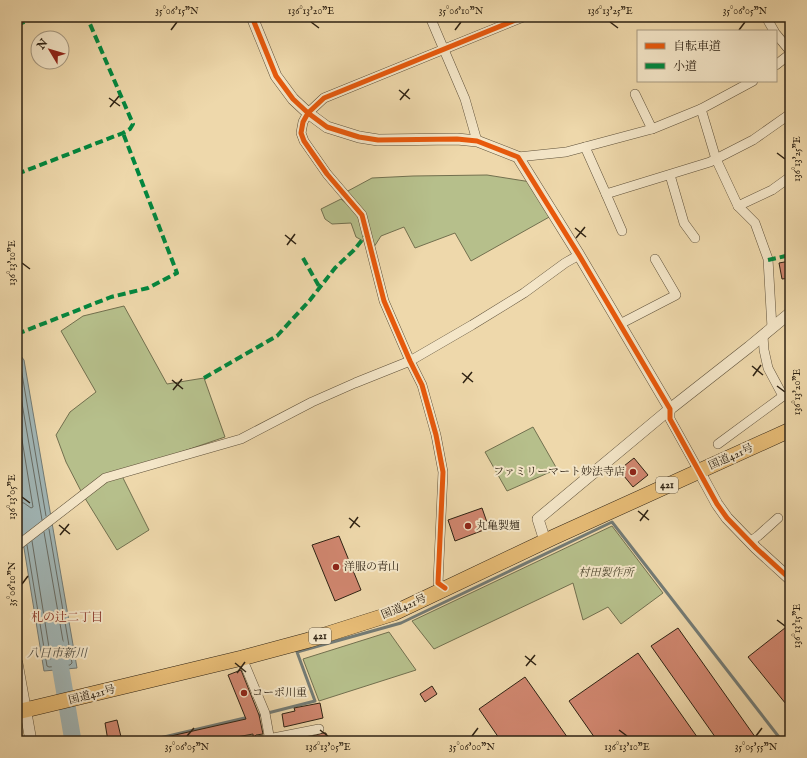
<svg xmlns="http://www.w3.org/2000/svg" width="807" height="758" font-family="'IM FELL English','Noto Serif JP',serif">
<style>
.green{fill:#b6bf8b;stroke:#72704f}
.water{fill:#a1b6b6;stroke:#737b75}
.lines{fill:none;stroke-linecap:round;stroke-linejoin:round}
.shore{stroke:#686c64;stroke-width:1}
.stream{stroke:#737b75;stroke-width:3}
.river{stroke:#a1b6b6;stroke-width:17}
.building{fill:#d18770;stroke:#2e2213}
.minor-casing{stroke:#5e5039;stroke-width:10}
.tertiary-casing{stroke:#5e5039;stroke-width:12}
.trunk-casing{stroke:#2e2213;stroke-width:16}
.minor{stroke:#f4e6c8;stroke-width:9}
.tertiary{stroke:#f4e6c8;stroke-width:11}
.trunk{stroke:#e7bc76;stroke-width:15}
.quiet{stroke:#00873e;stroke-width:4;stroke-dasharray:8 4;stroke-linecap:butt}
.cycleway-casing{stroke:#f4e6c8;stroke-width:8}
.cycleway{stroke:#e8590c;stroke-width:5}
.ticks{fill:none;stroke:#2e2213;stroke-width:1.5}
.poi-dot{fill:#8f2418;stroke:#f4e6c8;stroke-width:1.5}
.labels{text-anchor:middle;dominant-baseline:central;stroke-width:4;stroke-linejoin:round;paint-order:stroke}
.shield{fill:#f4e6c8;stroke:#695d49;stroke-width:1}
.shield-label{font-size:10px;font-weight:bold;fill:#2e2213}
.street-label{font-size:11px;fill:#2e2213;stroke:#f4e6c8}
.poi-label{font-size:11px;fill:#2e2213;stroke:#f4e6c8;text-anchor:start}
.park-label{font-size:11px;font-style:italic;fill:#504931;stroke:#f4e6c8}
.neighbourhood-label{font-size:12px;fill:#7a1f14;stroke:#f4e6c8}
.water-label{font-size:12px;font-style:italic;fill:#504e44;stroke:#f4e6c8}
.neatline{fill:none;stroke:#2e2213;stroke-width:1.5}
.ticks-label{font-size:10px;text-anchor:middle;fill:#2e2213}
</style>
<rect width="100%" height="100%" fill="#eed8ab"/>
<filter id="stains"><feTurbulence type="fractalNoise" baseFrequency=".005" numOctaves="4"/><feColorMatrix values="0 0 0 0 .2 0 0 0 0 .09 0 0 0 0 .02 0 0 0 .5 -.17"/></filter>
<radialGradient id="worn" r=".72"><stop offset=".6" stop-color="#630" stop-opacity="0"/><stop offset="1" stop-color="#630" stop-opacity=".3"/></radialGradient>
<g class="green">
<polygon points="487,175 531,182 551,216 471,261 455,233 415,248 404,227 381,236 374,247 346,192 372,178 413,176"/>
<polygon points="341,199 353,209 362,215 369,244 356,237 351,223 332,224 325,219 321,209"/>
<polygon points="124,306 167,384 204,378 225,437 108,477 122,476 149,530 117,550 83,495 66,462 56,435 70,412 96,392 61,331 83,316"/>
<polygon points="533,427 557,469 507,491 485,452"/>
<polygon points="612,526 663,593 621,624 608,607 583,620 573,583 434,649 412,621"/>
<polygon points="389,632 416,670 319,701 303,659"/>
</g>
<polygon class="water" points="17,351 24,360 77,668 44,671 17,505"/>
<g class="lines">
<g class="shore">
<polyline points="17,358 20,362 46,516"/>
<polyline points="17,374 42,520"/>
<polyline points="17,409 33,507 31,508 24,503 17,502"/>
<polyline points="32,541 51,660 53,661 64,660 66,658 44,532"/>
<polyline points="27,545 47,666 49,667 70,665 72,663 49,529"/>
</g>
<g class="stream">
<polyline points="256,716 315,701 297,652 401,623 612,522 782,741"/>
<polyline points="147,741 249,717"/>
</g>
<polyline class="river" points="57,647 73,741"/>
</g>
<g class="building">
<polygon points="790,261 790,278 782,279 779,263"/>
<polygon points="634,458 648,475 633,487 619,470"/>
<polygon points="482,508 489,528 455,541 448,520"/>
<polygon points="339,536 361,590 335,601 312,545"/>
<polygon points="790,624 790,709 748,657"/>
<polygon points="678,628 758,741 718,741 651,646"/>
<polygon points="638,653 700,741 597,741 569,701"/>
<polygon points="241,670 259,715 263,734 256,735 253,738 253,734 215,741 162,741 162,738 246,719 228,675"/>
<polygon points="525,677 570,741 501,741 479,709"/>
<polygon points="432,686 437,694 425,702 420,694"/>
<polygon points="320,703 323,718 284,727 282,714 295,711 294,708"/>
<polygon points="117,720 122,741 108,741 105,723"/>
<polygon points="323,733 326,733 327,741 301,741 301,739"/>
</g>
<g class="lines">
<g class="minor-casing">
<g id="minor">
<polyline points="430,17 465,99 477,141"/>
<polyline points="766,17 774,31"/>
<polyline points="776,34 790,51"/>
<polyline points="776,65 790,54"/>
<polyline points="635,94 652,129"/>
<polyline points="701,109 716,159 738,206 755,223 768,259 772,328"/>
<polyline points="585,147 606,194 710,162 753,140 790,114"/>
<polyline points="518,157 566,152 652,129 701,109 753,81"/>
<polyline points="670,175 684,223 695,238"/>
<polyline points="606,194 622,231"/>
<polyline points="738,206 772,190 790,177"/>
<polyline points="620,324 676,295 655,259"/>
<polyline points="763,336 764,350 768,368 783,396"/>
<polyline points="670,409 670,419 699,471"/>
<polyline points="718,444 790,391"/>
<polyline points="751,541 758,536 778,518"/>
<polyline points="17,546 105,478 241,439 312,402 355,383 410,361 472,325 524,293 565,263 579,255"/>
<polyline points="445,588 438,583 443,472 436,435 422,385 410,361 384,301 362,215 327,174 304,141 301,133 303,122 308,113 324,98 523,17"/>
<polyline points="242,658 265,713 270,741"/>
<polyline points="258,741 319,729"/>
</g>
</g>
<g class="tertiary-casing">
<g id="tertiary">
<polyline points="252,17 276,76 293,99 308,113 327,127 359,137 378,140 457,139 477,141 518,157 579,255 670,409"/>
<polyline points="699,471 717,504 727,518 756,548 790,579"/>
<polyline points="545,541 538,519 670,409 749,347 790,313"/>
<polyline points="17,663 31,741"/>
</g>
</g>
<g class="trunk-casing">
<polyline id="trunk" points="17,712 242,658 309,640 394,613 554,537 790,430"/>
</g>
<use href="#minor" class="minor"/>
<use href="#tertiary" class="tertiary"/>
<use href="#trunk" class="trunk"/>
<g class="quiet">
<polyline points="17,25 36,17"/>
<polyline points="17,174 123,133 130,129 133,124 87,17"/>
<polyline points="303,258 320,288"/>
<polyline points="768,260 790,255"/>
<polyline points="17,334 111,297 148,288 177,273 123,133"/>
<polyline points="204,378 277,336 310,300 335,268 354,250 367,234"/>
</g>
<g class="cycleway-casing">
<g id="cycleway">
<polyline points="252,17 276,76 293,99 308,113 327,127 359,137 378,140 457,139 477,141 518,157 579,255 670,409 670,419 717,504 727,518 756,548 790,579"/>
<polyline points="445,588 438,583 443,472 436,435 422,385 410,361 384,301 362,215 327,174 304,141 301,133 303,122 308,113 324,98 523,17"/>
</g>
</g>
<use href="#cycleway" class="cycleway"/>
</g>
<path class="ticks" d="M311 22 319 28M610 22 618 28M171 30 177 22M455 30 461 22M739 30 745 22M399 90 410 99M109 98 120 106M400 100 409 89M110 107 119 96M777 153 785 159M575 228 586 237M285 235 296 244M576 238 585 227M287 245 295 234M22 263 30 269M752 366 763 375M462 373 473 382M753 376 761 365M172 380 183 389M463 383 472 372M777 386 785 392M173 390 182 379M22 497 30 503M638 511 649 520M349 518 360 527M640 521 648 510M59 525 70 534M350 528 358 517M60 535 69 524M22 584 28 576M777 620 785 626M525 656 536 665M235 663 246 672M526 666 535 655M237 673 245 662M320 730 328 736M619 730 627 736M187 736 194 728M472 736 478 728M756 736 762 728"/>
<g class="poi-dot">
<circle cx="633" cy="472" r="4"/>
<circle cx="468" cy="526" r="4"/>
<circle cx="336" cy="567" r="4"/>
<circle cx="244" cy="693" r="4"/>
</g>
<g class="labels">
<g class="shield">
<rect x="656" y="477" width="22" height="16" rx="3"/>
<rect x="309" y="628" width="22" height="16" rx="3"/>
</g>
<g class="shield-label">
<text x="667" y="485">421</text>
<text x="320" y="636">421</text>
</g>
<g class="street-label">
<text transform="translate(731 457) rotate(-24)">国道421号</text>
<text transform="translate(404 607) rotate(-22)">国道421号</text>
<text transform="translate(92 695) rotate(-14)">国道421号</text>
</g>
<g class="poi-label">
<text x="625" y="472" text-anchor="end">ファミリーマート妙法寺店</text>
<text x="476" y="526">丸亀製麺</text>
<text x="344" y="567">洋服の青山</text>
<text x="252" y="693">コーポ川重</text>
</g>
<g class="park-label">
<text x="606" y="573">村田製作所</text>
</g>
<g class="neighbourhood-label">
<text x="67" y="617">札の辻二丁目</text>
</g>
<g class="water-label">
<text x="57" y="653">八日市新川</text>
</g>
</g>
<rect width="807" height="758" fill="none" stroke="#eed8ab" stroke-width="44"/>
<rect x="637" y="30" width="140" height="52" fill="#f4e6c8" stroke="#a59880"/>
<rect x="645" y="43" width="20" height="6" fill="#e8590c" stroke="#a59880"/>
<text x="673" y="50" font-size="12" fill="#2e2213">自転車道</text>
<rect x="645" y="63" width="20" height="6" fill="#00873e" stroke="#a59880"/>
<text x="673" y="70" font-size="12" fill="#2e2213">小道</text>
<g transform="translate(50 50) rotate(308)"><circle r="19" fill="#f4e6c8" stroke="#a59880"/>
<path d="M0-3L7 15L0 10L-7 15Z" fill="#8f2418"/>
<text y="-6" font-size="11" font-weight="bold" text-anchor="middle" fill="#2e2213">N</text>
</g>
<rect x="22" y="22" width="763" height="714" class="neatline"/>
<g class="ticks-label">
<text x="177" y="14">35°06'15"N</text>
<text x="311" y="14">136°13'20"E</text>
<text x="461" y="14">35°06'10"N</text>
<text x="610" y="14">136°13'25"E</text>
<text x="745" y="14">35°06'05"N</text>
<text transform="translate(796 159) rotate(-90)" y="4">136°13'25"E</text>
<text transform="translate(11 263) rotate(-90)" y="4">136°13'10"E</text>
<text transform="translate(796 392) rotate(-90)" y="4">136°13'20"E</text>
<text transform="translate(11 497) rotate(-90)" y="4">136°13'05"E</text>
<text transform="translate(11 584) rotate(-90)" y="4">35°06'10"N</text>
<text transform="translate(796 626) rotate(-90)" y="4">136°13'15"E</text>
<text x="187" y="750">35°06'05"N</text>
<text x="328" y="750">136°13'05"E</text>
<text x="472" y="750">35°06'00"N</text>
<text x="627" y="750">136°13'10"E</text>
<text x="756" y="750">35°05'55"N</text>
</g>
<rect width="100%" height="100%" filter="url(#stains)"/>
<rect width="100%" height="100%" fill="url(#worn)"/>
</svg>
